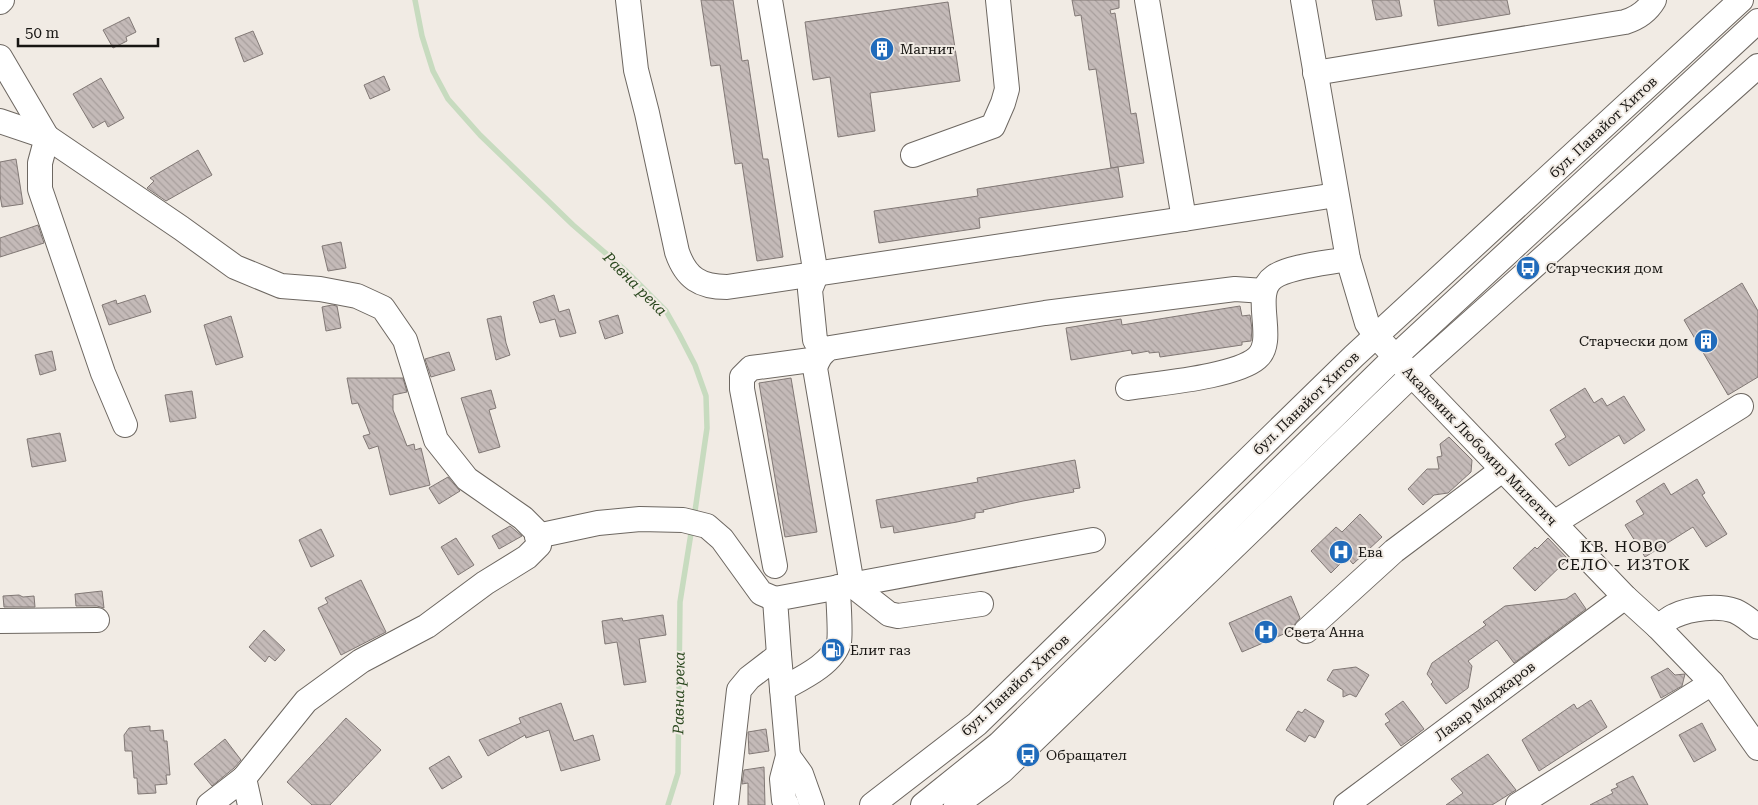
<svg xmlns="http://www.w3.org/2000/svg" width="1758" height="805" font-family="'Roboto Serif',serif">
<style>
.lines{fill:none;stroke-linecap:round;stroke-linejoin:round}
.stream{stroke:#c7dbbf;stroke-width:5.5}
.building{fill:url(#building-back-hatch);stroke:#817875}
.minor-casing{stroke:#6d6761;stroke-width:26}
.minor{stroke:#fff;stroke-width:24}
.labels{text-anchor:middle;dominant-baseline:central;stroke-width:4;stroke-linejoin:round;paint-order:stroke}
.poi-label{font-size:14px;fill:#181613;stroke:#f1ebe4;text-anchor:start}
.street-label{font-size:14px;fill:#181613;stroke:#f1ebe4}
.water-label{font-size:15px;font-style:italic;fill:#2b481f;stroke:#f1ebe4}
.quarter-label{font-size:16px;letter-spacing:1px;fill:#181613;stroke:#f1ebe4}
</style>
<defs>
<pattern id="building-back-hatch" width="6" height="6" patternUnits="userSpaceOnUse" patternTransform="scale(1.25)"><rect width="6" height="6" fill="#c4bab8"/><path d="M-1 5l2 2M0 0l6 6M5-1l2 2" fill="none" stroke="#a89f9d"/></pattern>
</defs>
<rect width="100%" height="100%" fill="#f1ebe4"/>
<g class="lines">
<g class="stream">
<polyline points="415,0 422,36 433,71 448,99 480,135 573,225 625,270 666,311 679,334 695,365 706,396 707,428 694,518"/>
<polyline points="668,805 678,773 680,602 692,527"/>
</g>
</g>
<g class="building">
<polygon points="701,0 733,0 742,61 748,60 763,159 768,159 783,257 757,261 742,163 735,164 720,65 711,66"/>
<polygon points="1072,0 1119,0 1119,8 1110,10 1111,14 1115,13 1131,114 1136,113 1144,163 1111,168 1096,69 1089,70 1081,15 1075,16"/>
<polygon points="1372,0 1399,0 1402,16 1376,20"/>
<polygon points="1434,0 1507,0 1510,14 1438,26"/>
<polygon points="948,2 960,81 870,93 875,131 838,137 830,77 813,80 805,22"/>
<polygon points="129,17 136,32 126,37 127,41 113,48 103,30"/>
<polygon points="253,31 263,54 244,62 235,38"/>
<polygon points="384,76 390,90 370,99 364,85"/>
<polygon points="101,78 124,118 108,127 105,121 93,128 73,94"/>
<polygon points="198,150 212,175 166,201 147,188 154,181 150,178"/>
<polygon points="16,159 23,204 2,207 0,195 0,162"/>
<polygon points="1118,167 1123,197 979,218 980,228 879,243 874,211 978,196 977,189"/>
<polygon points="38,225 44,243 0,257 0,238"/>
<polygon points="341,242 346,268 328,271 322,246"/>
<polygon points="1742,283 1758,311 1758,377 1728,395 1684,320"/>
<polygon points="145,295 151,312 109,325 102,305 116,300 117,304"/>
<polygon points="554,295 559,312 569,309 576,333 560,337 555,319 540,323 533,302"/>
<polygon points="332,305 337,306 341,328 326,331 322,307"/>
<polygon points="1240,306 1242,316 1250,315 1252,329 1251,341 1242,342 1242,345 1160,357 1159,352 1149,353 1149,351 1132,354 1131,350 1071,360 1066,328 1121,319 1122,325"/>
<polygon points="618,315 623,333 605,339 599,321"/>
<polygon points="231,316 243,357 216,365 204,325"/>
<polygon points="501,316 506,343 510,355 496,360 487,319"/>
<polygon points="52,351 56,370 40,375 35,355"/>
<polygon points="449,352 455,370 431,377 425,359"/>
<polygon points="347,378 403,378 407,392 393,395 393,410 407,446 414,444 415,450 421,448 430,485 390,495 378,446 369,449 363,436 370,434 358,403 352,404"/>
<polygon points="791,378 817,532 785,537 759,383"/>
<polygon points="1585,388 1594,403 1602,398 1607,406 1624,396 1645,430 1624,444 1619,435 1569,466 1555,444 1566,437 1550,410"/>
<polygon points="491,390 496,408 489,410 500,447 479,453 461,398"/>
<polygon points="192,391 196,418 170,422 165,395"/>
<polygon points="60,433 66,461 32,467 27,439"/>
<polygon points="1449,437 1472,460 1471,472 1448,493 1434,495 1423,505 1408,489 1427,469 1439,469 1437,457 1442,456 1440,444"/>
<polygon points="1075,460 1080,488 1073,489 1074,492 1023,501 983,510 984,512 975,513 975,518 957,522 894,533 893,526 881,528 876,500 978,482 977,478"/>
<polygon points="448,477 460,491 439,504 429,488"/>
<polygon points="1697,479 1705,493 1702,495 1727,534 1706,547 1693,527 1645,557 1625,525 1644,514 1636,501 1664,483 1671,495"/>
<polygon points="1360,514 1382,537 1353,564 1347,557 1331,573 1311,551 1336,527 1342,532"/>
<polygon points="510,526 522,536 499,549 492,536"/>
<polygon points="321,529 334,556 311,567 299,540"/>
<polygon points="456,538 474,565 458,575 441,547"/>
<polygon points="1548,538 1568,559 1535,591 1513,568 1535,547 1537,549"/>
<polygon points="361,580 386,632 341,655 318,608 328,603 325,598"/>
<polygon points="102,591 104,608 97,606 76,606 75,594"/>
<polygon points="1575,593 1586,609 1514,663 1497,640 1468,661 1472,666 1468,688 1446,704 1431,684 1433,682 1427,674 1432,663 1486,625 1483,622 1505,606 1566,599"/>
<polygon points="19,595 23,597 34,596 35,607 4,607 3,596"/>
<polygon points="1291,596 1300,618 1293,626 1293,630 1242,652 1229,623"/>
<polygon points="663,615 666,635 639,639 646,682 624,685 617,642 605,644 602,621 622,618 623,621"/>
<polygon points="264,630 285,650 275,661 269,656 265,662 249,647"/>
<polygon points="1356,667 1369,675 1356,697 1350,694 1343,697 1343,690 1327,680 1333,670"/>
<polygon points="1668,668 1675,675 1685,674 1682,686 1661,698 1651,677"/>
<polygon points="1591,700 1607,727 1539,771 1522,740 1574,704 1577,709"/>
<polygon points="1403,701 1424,729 1401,746 1385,724 1390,721 1385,714"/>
<polygon points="561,703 574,741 593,735 600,760 561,771 549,730 526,738 525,735 488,756 479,740 521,723 519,718"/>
<polygon points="1305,709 1324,721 1315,738 1309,735 1305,742 1286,730 1298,711 1302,713"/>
<polygon points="346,718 381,750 330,805 312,805 287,782"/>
<polygon points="1702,723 1716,750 1694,762 1679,735"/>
<polygon points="150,726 150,731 163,730 164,741 167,741 170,775 166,775 167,784 155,785 156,793 138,794 137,778 134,778 132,751 125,751 124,735 129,728"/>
<polygon points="766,729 769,751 749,754 748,732"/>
<polygon points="225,739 241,760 234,768 212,786 194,764"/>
<polygon points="1488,754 1516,790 1492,805 1446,805 1463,793 1451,779"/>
<polygon points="449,756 462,777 442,789 429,768"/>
<polygon points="764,767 765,805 748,805 748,783 742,784 744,770"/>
<polygon points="1633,776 1648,805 1590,805 1613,793 1611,790 1618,787 1616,784"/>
</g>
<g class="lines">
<g class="minor-casing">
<g id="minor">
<path d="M628 0 636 70 647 113 677 252C686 278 700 287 727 287L1184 219 1336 195"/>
<polyline points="770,0 816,275 810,290 815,340 823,352"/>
<polyline points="1147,0 1184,219"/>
<path d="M1303 0 1348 259 1367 323 1376 336 1412 375 1625 597 1658 627C1664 623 1669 618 1674 616 1691 608 1718 605 1735 611 1744 615 1751 621 1758 627"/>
<polyline points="0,2 2,0"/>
<polyline points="0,57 47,137 40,163 40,189 103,373 125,425"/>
<path d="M1315 73 1625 22C1638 18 1647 12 1654 0"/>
<polyline points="0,121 47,137 181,228 235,267 281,286 320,289 357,296 383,308 405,340 436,440 467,479 523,518 536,531 539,545 527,557 485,583 427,626 361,661 306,701 244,778"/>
<polyline points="913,155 993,126 1003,103 1007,89 998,0"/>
<path d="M1128 388C1159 383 1235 377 1257 358 1278 340 1250 293 1274 277 1290 266 1328 263 1348 259"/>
<polyline points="1554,523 1741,406"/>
<polyline points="537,536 598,523 640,519 683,520 707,526 722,539 761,593 775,599"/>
<polyline points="775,566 742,389 742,377 751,368 818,359"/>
<path d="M981 604 898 616 889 614 852 585 815 368C818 359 821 353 830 348L1045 313 1235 289 1264 291"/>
<polyline points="0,621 97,620"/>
<polyline points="1658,627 1712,683 1758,748"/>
<polyline points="1306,631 1394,551 1502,470"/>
<path d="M782 689C800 679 833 664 839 642 841 633 838 599 838 587"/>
<polyline points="788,756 801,774 812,805"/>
<polyline points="209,805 244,778 250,805"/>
<polyline points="726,805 739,690 749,678 779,655"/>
<polyline points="787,805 784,800 782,779 788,756 779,655 775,599 1093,540"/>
<polyline points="872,805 977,724 1354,356 1741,0"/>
<polyline points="923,805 999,744 1395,357 1758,21"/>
<polyline points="956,805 1002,771 1412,375 1758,66"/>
<polyline points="1346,805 1625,597"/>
<polyline points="1518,805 1712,683"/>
</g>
</g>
<use href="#minor" class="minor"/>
</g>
<defs>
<g id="building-disc" transform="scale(1.25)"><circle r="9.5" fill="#206bbb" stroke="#f1ebe4"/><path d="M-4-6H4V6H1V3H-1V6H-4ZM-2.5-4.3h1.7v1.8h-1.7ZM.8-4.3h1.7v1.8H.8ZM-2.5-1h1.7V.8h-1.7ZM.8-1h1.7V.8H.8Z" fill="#fff"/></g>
<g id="bus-disc" transform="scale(1.25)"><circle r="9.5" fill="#206bbb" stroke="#f1ebe4"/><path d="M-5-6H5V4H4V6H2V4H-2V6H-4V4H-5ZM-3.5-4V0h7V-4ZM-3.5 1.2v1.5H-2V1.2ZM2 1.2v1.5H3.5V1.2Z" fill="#fff"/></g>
<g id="hospital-disc" transform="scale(1.25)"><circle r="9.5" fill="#206bbb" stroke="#f1ebe4"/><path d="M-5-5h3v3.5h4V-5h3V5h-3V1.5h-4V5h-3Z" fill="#fff"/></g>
<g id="fuel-disc" transform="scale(1.25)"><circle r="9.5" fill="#206bbb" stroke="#f1ebe4"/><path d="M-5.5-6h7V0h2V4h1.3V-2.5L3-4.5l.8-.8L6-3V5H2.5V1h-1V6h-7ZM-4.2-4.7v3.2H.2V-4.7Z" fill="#fff"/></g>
</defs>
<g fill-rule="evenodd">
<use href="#building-disc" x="882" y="49"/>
<use href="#bus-disc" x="1528" y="268"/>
<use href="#building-disc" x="1706" y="341"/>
<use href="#hospital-disc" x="1341" y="552"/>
<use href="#hospital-disc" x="1266" y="632"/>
<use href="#fuel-disc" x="833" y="650"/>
<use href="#bus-disc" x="1028" y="755"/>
</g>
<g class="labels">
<g class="poi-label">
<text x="900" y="49">Магнит</text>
<text x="1546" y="268">Старческия дом</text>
<text x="1688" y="341" text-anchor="end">Старчески дом</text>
<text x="1358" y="552">Ева</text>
<text x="1284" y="632">Света Анна</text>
<text x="850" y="650">Елит газ</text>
<text x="1046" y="755">Обращател</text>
</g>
<g class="street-label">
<text transform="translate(1603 127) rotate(-43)">бул. Панайот Хитов</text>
<text transform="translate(1306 403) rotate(-44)">бул. Панайот Хитов</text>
<text transform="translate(1480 446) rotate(46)">Академик Любомир Милетич</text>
<text transform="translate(1015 685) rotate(-43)">бул. Панайот Хитов</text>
<text transform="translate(1485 701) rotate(-37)">Лазар Маджаров</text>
</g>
<g class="water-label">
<text transform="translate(635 284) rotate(45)">Равна река</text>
<text transform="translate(679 693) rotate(-89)">Равна река</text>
</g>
<g class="quarter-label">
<text x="1624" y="546">КВ. НОВО<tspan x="1624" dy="18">СЕЛО - ИЗТОК</tspan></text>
</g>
</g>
<path d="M18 38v8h140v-8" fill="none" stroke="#181613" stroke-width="2.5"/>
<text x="25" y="38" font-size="15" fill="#181613" stroke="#f1ebe4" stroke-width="4" paint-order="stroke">50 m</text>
</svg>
